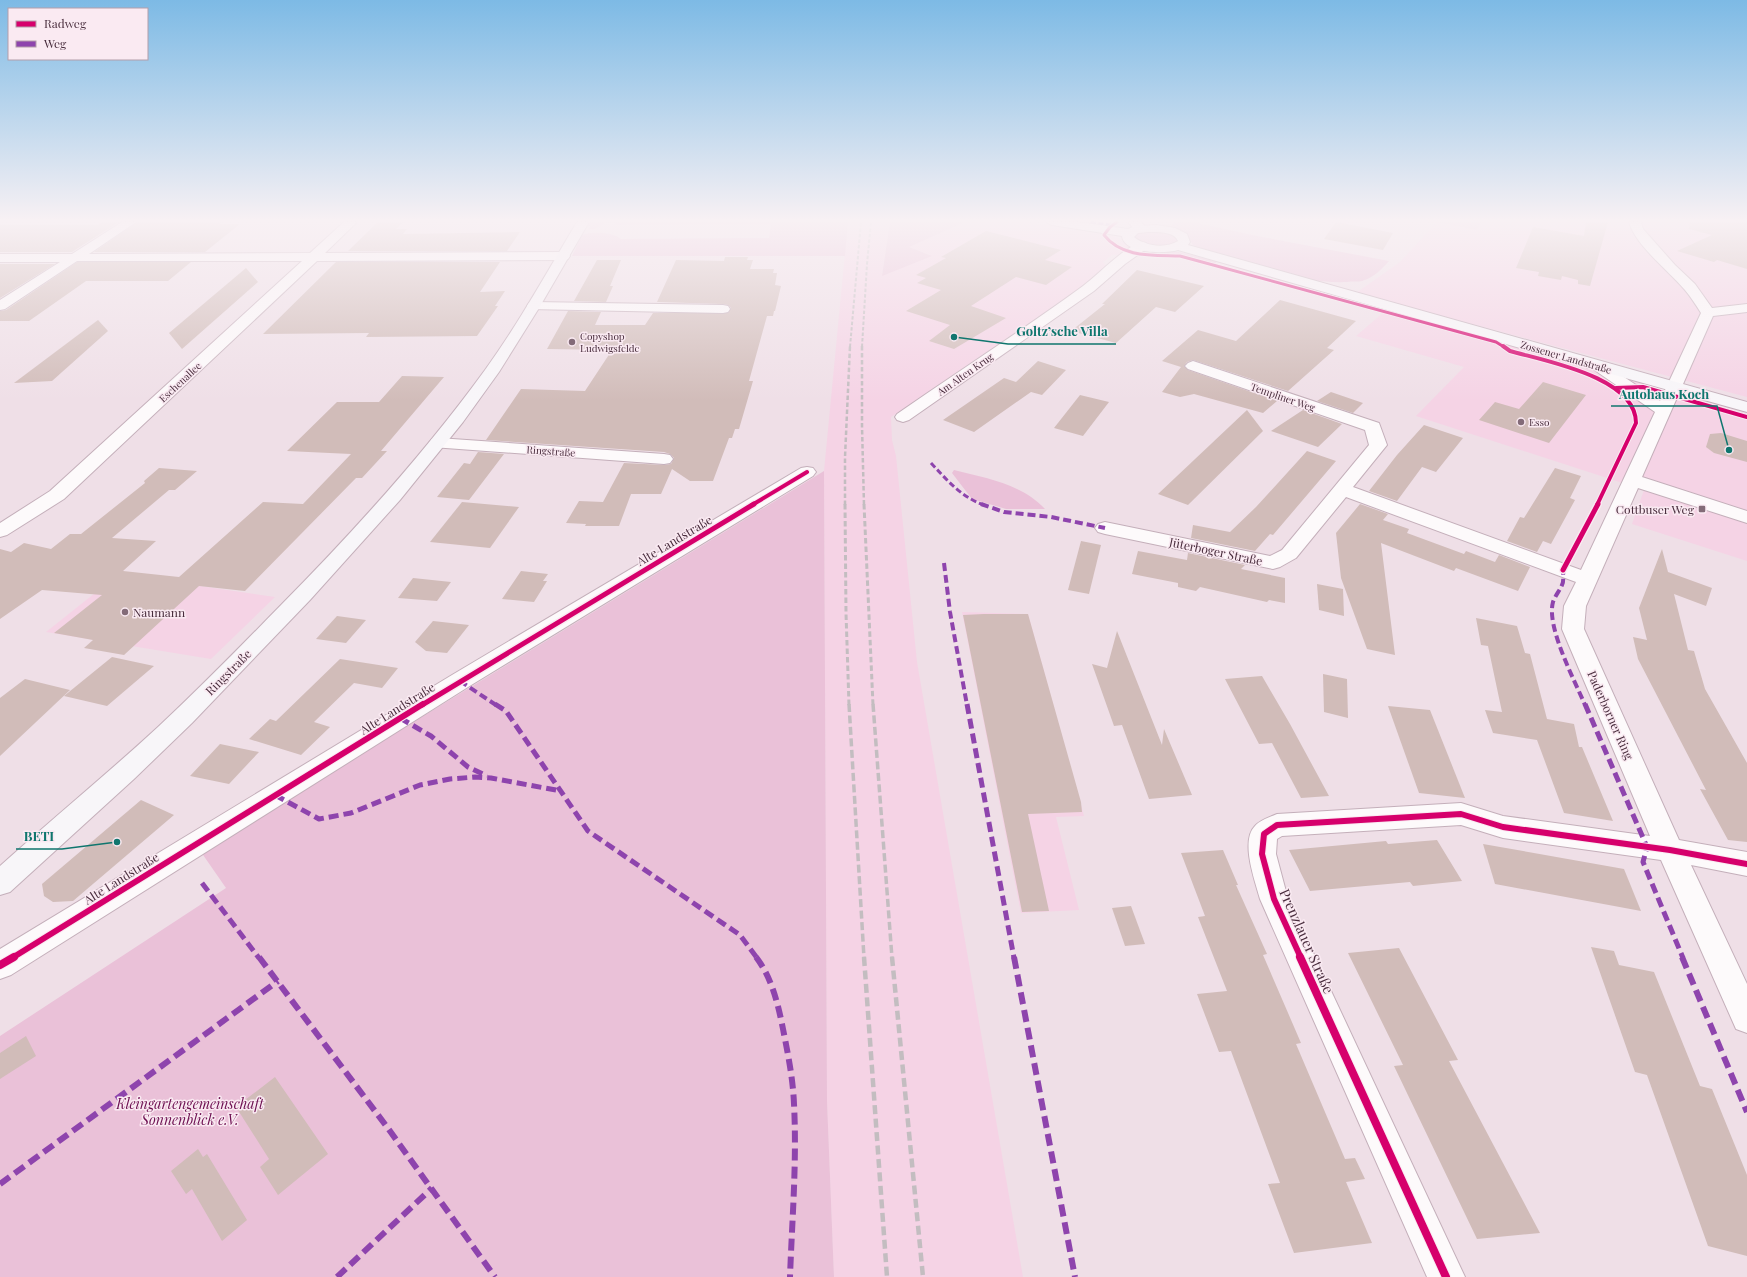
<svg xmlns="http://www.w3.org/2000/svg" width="1747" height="1277" font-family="'Playfair Display',serif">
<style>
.built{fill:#f5d3e5}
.green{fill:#eac1d8}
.building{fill:#d1bcb9}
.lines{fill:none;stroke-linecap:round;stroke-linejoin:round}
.minor-casing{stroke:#c4afba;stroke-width:2}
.secondary-casing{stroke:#c4afba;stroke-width:2}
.minor{fill:#fdfafb;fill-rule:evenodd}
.secondary{fill:#f8f6f9;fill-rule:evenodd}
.rail-far4{stroke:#c3bdc0;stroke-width:2;stroke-dasharray:3.5 2;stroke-linecap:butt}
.rail-far3{stroke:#c3bdc0;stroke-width:2.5;stroke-dasharray:4.5 2.5;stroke-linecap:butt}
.rail-far2{stroke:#c3bdc0;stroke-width:3;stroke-dasharray:5.5 3;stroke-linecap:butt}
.rail-far1{stroke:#c3bdc0;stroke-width:3.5;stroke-dasharray:8 3.5;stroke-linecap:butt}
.rail{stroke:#c3bdc0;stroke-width:4.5;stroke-dasharray:9 4.5;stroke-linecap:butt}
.quiet-far4{stroke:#8e44ad;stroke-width:2.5;stroke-dasharray:5 2.5;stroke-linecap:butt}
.quiet-far3{stroke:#8e44ad;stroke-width:3;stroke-dasharray:6 3;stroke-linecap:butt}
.quiet-far2{stroke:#8e44ad;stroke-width:4;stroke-dasharray:8 4;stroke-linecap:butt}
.quiet-far1{stroke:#8e44ad;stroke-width:5;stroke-dasharray:10 5;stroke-linecap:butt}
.quiet{stroke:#8e44ad;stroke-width:6;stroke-dasharray:12 6;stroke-linecap:butt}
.cycleway-far4-casing{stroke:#faeaf2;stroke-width:4.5}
.cycleway-far3-casing{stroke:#faeaf2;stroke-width:6}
.cycleway-far2-casing{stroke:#faeaf2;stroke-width:8}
.cycleway-far1-casing{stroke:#faeaf2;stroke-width:8}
.cycleway-casing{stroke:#faeaf2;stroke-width:10}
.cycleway-far4{stroke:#d6006c;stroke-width:3}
.cycleway-far3{stroke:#d6006c;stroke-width:4}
.cycleway-far2{stroke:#d6006c;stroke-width:5}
.cycleway-far1{stroke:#d6006c;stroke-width:6}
.cycleway{stroke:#d6006c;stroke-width:8}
.poi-dot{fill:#836b78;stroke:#faeaf2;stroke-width:1.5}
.labels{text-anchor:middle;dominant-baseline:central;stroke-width:3;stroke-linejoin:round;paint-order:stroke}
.far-poi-label{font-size:10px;fill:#492d3d;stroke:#faeaf2;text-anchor:start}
.far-street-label{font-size:10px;fill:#492d3d;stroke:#faeaf2}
.poi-label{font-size:12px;fill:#492d3d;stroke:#faeaf2;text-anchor:end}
.street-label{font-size:12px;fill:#492d3d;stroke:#faeaf2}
.near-street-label{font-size:14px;fill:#492d3d;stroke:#faeaf2}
.near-park-label{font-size:14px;font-style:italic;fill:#6c0e50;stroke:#faeaf2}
.leader{fill:none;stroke:#0f766e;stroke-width:1.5}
.callout-dot{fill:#0f766e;stroke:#faeaf2;stroke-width:1.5}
.callout-label{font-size:13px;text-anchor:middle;font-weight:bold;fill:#0f766e;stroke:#faeaf2;stroke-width:3;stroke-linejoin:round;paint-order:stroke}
</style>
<rect width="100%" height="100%" fill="#efdfe7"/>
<g class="built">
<polygon points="848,222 890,222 882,275 931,255 908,247 965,222 1023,222 1083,229 1106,234 1118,238 1131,248 1122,255 1112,255 1103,262 1106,266 1082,287 891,417 892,440 896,456 917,662 1023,1277 834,1277 827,1101 824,471"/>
<polygon points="1437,222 1747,222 1747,397 1356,293 1400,262"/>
<polygon points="1384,312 1517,348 1747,414 1747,561 1632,524 1644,490 1416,416 1464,367 1356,336"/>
<polygon points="119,574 275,597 211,659 46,632"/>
<polygon points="962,612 1028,614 1084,816 1056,817 1079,910 1021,913"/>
</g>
<g class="green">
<path d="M590 222H848L845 256H572L582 235 585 234C596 232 611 232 621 239L769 238 771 224 615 225 616 223H605L595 229H589L590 226H588Z"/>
<polygon points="890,222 965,222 909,247 932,256 882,276"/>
<path d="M1175 222H1193L1252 235 1389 261C1382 269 1373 278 1362 281 1358 282 1352 281 1347 282 1296 284 1241 262 1193 245L1187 236 1170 227Z"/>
<polygon points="1437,222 1481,222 1477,230"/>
<path d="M1142 231 1162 232 1175 237 1177 241C1166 250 1143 246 1134 237L1136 233Z"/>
<polygon points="1142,252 1179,252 1216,261 1216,264 1180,255"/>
<path d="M954 470C986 478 1022 484 1045 509H1006L972 499 952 473Z"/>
<polygon points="824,471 827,1101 834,1277 0,1277 0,1036 226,888 201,852"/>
</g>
<g class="building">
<polygon points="103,222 119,222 72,252 0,252 0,225 97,225"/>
<polygon points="137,222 222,222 219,224 240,224 205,252 94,252"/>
<polygon points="378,222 403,222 396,229 407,229 403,234 520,232 507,251 348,251"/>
<polygon points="1336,222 1337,222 1393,233 1383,250 1324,239"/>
<polygon points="1586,222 1608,222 1590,286 1578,284 1578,280 1562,276 1561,280 1538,276 1539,272 1516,268 1533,227 1584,236"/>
<polygon points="1690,222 1747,222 1747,269 1717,260 1714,262 1677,251 1712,235 1689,229"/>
<polygon points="986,231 1061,250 1045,260 1072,267 1046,285 1016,277 971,306 1006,318 954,349 929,341 950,325 906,311 941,290 917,283 926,278 916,275 946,258 941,257"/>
<polygon points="725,257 748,257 747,260 753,260 750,269 774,269 773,273 777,273 775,285 781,286 775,311 774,311 773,316 767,316 749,381 753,381 739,429 735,429 732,438 729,438 713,481 690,481 672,469 661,494 631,494 619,526 585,526 586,524 566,523 579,501 603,502 624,463 664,465 671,464 674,458 670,454 664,452 486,440 521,389 585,391 612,350 547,349 568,311 601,312 595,325 645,325 653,313 728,313 731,308 728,305 723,304 657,302 676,260 724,261"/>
<polygon points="597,260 621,260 610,286 613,286 606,302 574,301"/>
<polygon points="77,262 191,262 168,281 86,281 29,321 0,321 0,311 6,310"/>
<polygon points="336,262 500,262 480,292 505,291 495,306 498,306 477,336 366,337 369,333 263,334"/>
<polygon points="0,264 55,264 0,298"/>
<polygon points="246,268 258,282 182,349 169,333"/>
<polygon points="1137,270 1204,286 1175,312 1156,307 1116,343 1071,331 1105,304 1102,304"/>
<polygon points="1280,300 1356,321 1327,348 1334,350 1288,391 1193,360 1187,362 1184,366 1188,370 1277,401 1263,413 1194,394 1180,397 1162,392 1181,367 1162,361 1198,330 1236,341"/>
<polygon points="98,320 108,331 52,381 14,383"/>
<polygon points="1038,361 1066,370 1042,395 1031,392 974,432 943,420 1004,378 1016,382"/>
<polygon points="402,376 444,377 381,451 387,451 362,478 356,478 245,591 199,586 124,655 84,648 93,640 54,633 102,595 42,590 0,619 0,549 11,552 24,543 51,549 70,534 81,534 145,483 144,481 159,468 197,471 175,490 169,490 112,538 156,541 123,571 179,577 263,502 303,504 351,454 287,451 337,402 379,402"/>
<polygon points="1543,382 1586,395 1549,443 1479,420 1495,402 1519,409"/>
<polygon points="1331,392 1363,403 1353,413 1317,401"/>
<polygon points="1080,395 1109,402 1083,436 1054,428"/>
<polygon points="1247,410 1263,431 1188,505 1158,494"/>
<polygon points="1303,410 1342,424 1318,447 1271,431"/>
<polygon points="1424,425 1463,438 1436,472 1422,467 1397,501 1369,491 1397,455"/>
<polygon points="1721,433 1747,441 1747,462 1714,453 1706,447 1710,434"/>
<polygon points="1307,451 1336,461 1273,535 1270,534 1255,551 1191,538 1193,525 1230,532 1256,507"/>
<polygon points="478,452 504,454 469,500 437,497 464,463 470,464"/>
<polygon points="1555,468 1581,476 1570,498 1575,500 1551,544 1543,541 1537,552 1507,541 1520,517 1524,518"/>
<polygon points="462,502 519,507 490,548 430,542"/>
<polygon points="1360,504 1388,514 1383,520 1409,529 1407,533 1464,554 1466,551 1495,562 1499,555 1530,567 1518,591 1456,568 1454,571 1381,543 1395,655 1367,649 1341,578 1336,533"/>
<polygon points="1081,541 1101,545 1089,594 1068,590"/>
<polygon points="1662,549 1668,572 1712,588 1706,606 1674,594 1688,650 1694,651 1705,689 1747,763 1747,842 1728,840 1700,789 1706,790 1638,659 1633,637 1647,640 1639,608"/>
<polygon points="1138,551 1187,560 1188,553 1245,565 1241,569 1285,578 1285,603 1269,600 1267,602 1200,587 1196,591 1178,587 1178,583 1132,574"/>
<polygon points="521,571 548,574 543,581 547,581 534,602 502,599"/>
<polygon points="413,578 451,582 437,601 398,598"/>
<polygon points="1317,584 1343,589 1344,616 1319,610"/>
<polygon points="984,614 1028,614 1081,802 1082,812 1028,814 1049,911 1022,912 963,615"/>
<polygon points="337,616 366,620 346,643 316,639"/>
<polygon points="1476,618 1517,626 1525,653 1530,654 1547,719 1574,724 1579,747 1582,747 1613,821 1564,813 1537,740 1493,733 1485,710 1502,712 1488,646 1481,645"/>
<polygon points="433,621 469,625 447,653 426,651 415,642"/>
<polygon points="1117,631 1162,745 1164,729 1192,795 1149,799 1122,725 1114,726 1092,664 1107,668"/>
<polygon points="112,657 154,666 107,706 64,696"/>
<polygon points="340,659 398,668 382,688 354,683 314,722 330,727 301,755 249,739 270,719 276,721"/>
<polygon points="1323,674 1347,679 1348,718 1324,712"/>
<polygon points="1262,676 1290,724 1329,796 1301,798 1272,743 1259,744 1225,679"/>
<polygon points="25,679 70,690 0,756 0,698"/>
<polygon points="1388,706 1430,710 1465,798 1419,793"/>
<polygon points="220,744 259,752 229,784 190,776"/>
<polygon points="141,800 174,815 73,901 53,902 44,896 42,884"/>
<polygon points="1437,840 1462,881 1413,886 1410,882 1310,891 1289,850 1386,841 1388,844"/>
<polygon points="1483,844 1624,869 1641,911 1495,884"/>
<polygon points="1223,850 1238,885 1236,885 1267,954 1263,955 1301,1043 1296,1044 1345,1159 1355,1158 1365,1179 1346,1182 1372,1243 1294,1253 1268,1184 1280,1183 1231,1051 1219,1052 1197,994 1227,991 1198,917 1205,916 1181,853"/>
<polygon points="1131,906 1145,944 1125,946 1112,908"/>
<polygon points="1591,947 1614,951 1619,965 1654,972 1700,1086 1712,1089 1747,1175 1747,1256 1708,1246 1647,1075 1635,1072"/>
<polygon points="1399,948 1458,1060 1449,1061 1540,1233 1477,1239 1394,1066 1403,1065 1348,953"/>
<polygon points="26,1036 36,1056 0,1079 0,1053"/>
<polygon points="275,1077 328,1154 278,1195 260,1167 269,1159 236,1107"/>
<polygon points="198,1149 203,1157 207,1154 247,1220 222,1241 192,1189 186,1194 171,1171"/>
</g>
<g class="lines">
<g class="minor-casing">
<g id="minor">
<polygon points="122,222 136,222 89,254 310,253 344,222 357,222 325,253 564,252 568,253 570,256 568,259 564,260 317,261 64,499 7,535 0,537 0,523 50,491 302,261 77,261 5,309 0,310 0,300 60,262 0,262 0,254 72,254"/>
<polygon points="1128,222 1141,222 1147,229 1145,232 1137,232"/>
<path d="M1629 222H1641L1643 229 1675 265 1695 284 1712 308 1747 304V312L1713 316 1642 477 1747 511V523L1638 488 1586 606 1584 629 1679 840 1747 852V876L1691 865 1747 984V1033L1736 1029 1661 860 1503 838 1461 825 1282 836 1277 839 1276 854 1288 899 1465 1277H1427L1260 899C1255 881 1240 841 1255 826 1260 820 1270 817 1277 814L1461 803 1503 816 1650 836 1562 629 1564 606 1576 582 1346 497 1296 558 1280 567 1273 569 1105 534 1098 532 1095 528 1098 524 1105 522 1270 556 1282 550 1369 445 1365 430 1188 369 1185 366 1188 363 1193 361 1379 423 1387 445 1353 487 1581 570 1655 412 1593 369 1590 366 1593 363 1598 361 1603 363 1660 401 1701 313C1696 305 1691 297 1685 290 1670 272 1635 245 1629 222Z"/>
<path d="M1142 242 1146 243 1148 246 1146 249 1125 264 1094 291 909 420 903 422 897 420 895 417 897 414C959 371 1023 330 1083 286 1099 274 1124 247 1142 242Z"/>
<polygon points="534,302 723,305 728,306 730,309 728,312 723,313 529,309 527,306 529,303"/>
<polygon points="438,438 664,454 670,455 673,459 670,463 664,464 432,447 429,443 432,439"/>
<polygon points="807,467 813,468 816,472 813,476 468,687 11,975 0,979 0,949 452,675 801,468"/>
</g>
</g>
<g class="secondary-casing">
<g id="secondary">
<path d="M577 222H589L539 308 499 372 463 422 400 500 310 600 192 723 134 779 10 892 0 895V866C52 819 106 775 158 727 200 688 241 646 282 604 354 531 424 454 485 370 519 323 547 272 577 222Z"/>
<path d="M1046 222H1078L1128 229 1135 226 1157 225 1175 228 1187 234 1190 242 1188 245 1747 402V412L1593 369 1178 250C1165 254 1124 254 1122 236L1052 225ZM1148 232C1157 232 1174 231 1178 241 1165 249 1145 246 1134 237L1138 233Z"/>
</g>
</g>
<use href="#minor" class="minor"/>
<use href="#secondary" class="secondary"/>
<g class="rail-far4">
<polyline points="850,347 861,222"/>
<polyline points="862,347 867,264 871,222"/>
</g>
<g class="rail-far3">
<polyline points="862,346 862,426 864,505"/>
<polyline points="845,505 845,457 850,346"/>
</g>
<g class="rail-far2">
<polyline points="845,504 846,613 849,705"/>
<polyline points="864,504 873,705"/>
</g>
<g class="rail-far1">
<polyline points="849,704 864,958"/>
<polyline points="873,704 892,958"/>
</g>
<g class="rail">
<polyline points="864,957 887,1277"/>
<polyline points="892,957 923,1277"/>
</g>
<polyline class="quiet-far4" points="1091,222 1113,225"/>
<path class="quiet-far3" d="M931 463C947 480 961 497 984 505"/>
<g class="quiet-far2">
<polyline points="981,504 1004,512 1051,517 1105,528"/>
<polyline points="944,563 950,612 967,705"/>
<path d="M1565 567C1561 573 1565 579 1562 585 1560 590 1555 596 1553 602 1546 627 1575 681 1585 705"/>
<polyline points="460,681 496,705"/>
</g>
<g class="quiet-far1">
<polyline points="495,704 506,711 588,831 740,935 757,958"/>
<polyline points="967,704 1014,958"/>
<polyline points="1585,704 1647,847 1643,862 1683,958"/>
<polyline points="400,718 431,736 468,767 487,776"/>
<polyline points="275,795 319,819 351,813 420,785 450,779 475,777 491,778 561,791"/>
<polyline points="202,883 259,958"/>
</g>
<g class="quiet">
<polyline points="259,957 387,1127 495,1277"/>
<path d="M756 957C772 978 778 1004 783 1029 788 1054 793 1079 794 1104 797 1162 792 1220 790 1277"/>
<polyline points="1014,957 1075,1277"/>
<polyline points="1682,957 1747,1112"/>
<polyline points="0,1184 278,981"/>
<polyline points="337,1277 432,1188"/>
</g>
<g class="cycleway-far4-casing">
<path id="cycleway-far4" d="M1117 222 1110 227 1104 235C1122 258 1153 255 1180 256L1496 342 1504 347"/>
</g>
<g class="cycleway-far3-casing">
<g id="cycleway-far3">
<path d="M1503 346 1510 351C1545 361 1636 377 1636 423L1597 505"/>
<polyline points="1616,388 1643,387 1747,417"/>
<polyline points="752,505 807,472"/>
</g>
</g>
<g class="cycleway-far2-casing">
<g id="cycleway-far2">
<polyline points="1563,570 1598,504"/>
<polyline points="422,705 754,504"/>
</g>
</g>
<g class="cycleway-far1-casing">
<g id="cycleway-far1">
<polyline points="12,958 423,704"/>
<polyline points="1301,958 1274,899 1262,854 1264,834 1277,825 1461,814 1503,827 1670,850 1747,864"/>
</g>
</g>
<g class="cycleway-casing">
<g id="cycleway">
<polyline points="1300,957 1446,1277"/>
<polyline points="0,965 14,957"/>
</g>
</g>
<use href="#cycleway-far4" class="cycleway-far4"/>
<use href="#cycleway-far3" class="cycleway-far3"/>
<use href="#cycleway-far2" class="cycleway-far2"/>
<use href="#cycleway-far1" class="cycleway-far1"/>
<use href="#cycleway" class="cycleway"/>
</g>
<linearGradient id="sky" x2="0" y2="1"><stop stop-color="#7dbae5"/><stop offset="0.55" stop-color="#f8f1f4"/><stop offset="1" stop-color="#f8f1f4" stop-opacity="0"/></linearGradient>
<rect width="1747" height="401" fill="url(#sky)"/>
<g class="poi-dot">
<circle cx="572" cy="342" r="4"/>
<circle cx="1521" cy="422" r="4"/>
<rect x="1698" y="505" width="8" height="8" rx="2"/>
<circle cx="125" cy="612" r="4"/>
</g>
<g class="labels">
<g class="far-poi-label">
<text x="580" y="336">Copyshop<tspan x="580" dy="12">Ludwigsfelde</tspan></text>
<text x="1529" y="422">Esso</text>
</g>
<g class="far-street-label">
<text transform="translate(1566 357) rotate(16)">Zossener Landstraße</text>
<text transform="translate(965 374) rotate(-35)">Am Alten Krug</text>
<text transform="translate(180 382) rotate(-43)">Eschenallee</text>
<text transform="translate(1283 397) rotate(19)">Templiner Weg</text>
<text transform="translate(551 451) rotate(4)">Ringstraße</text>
</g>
<g class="poi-label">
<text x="1694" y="509">Cottbuser Weg</text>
<text x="133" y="612" text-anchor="start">Naumann</text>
</g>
<g class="street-label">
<text transform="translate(674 540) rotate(-31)">Alte Landstraße</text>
<text transform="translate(1216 551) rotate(12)">Jüterboger Straße</text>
<text transform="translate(228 672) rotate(-45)">Ringstraße</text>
<text transform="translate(397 708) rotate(-32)">Alte Landstraße</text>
<text transform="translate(1611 715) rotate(66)">Paderborner Ring</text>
<text transform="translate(121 878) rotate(-32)">Alte Landstraße</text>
</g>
<g class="near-street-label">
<text transform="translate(1307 941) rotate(66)">Prenzlauer Straße</text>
</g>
<g class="near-park-label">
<text x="190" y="1103">Kleingartengemeinschaft<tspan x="190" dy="16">Sonnenblick e.V.</tspan></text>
</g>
</g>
<path class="leader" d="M954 337L1008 344H1116M1729 450L1717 406H1611M117 842L62 849H16"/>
<g class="callout-dot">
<circle cx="954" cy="337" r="4"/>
<circle cx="1729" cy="450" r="4"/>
<circle cx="117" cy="842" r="4"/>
</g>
<g class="callout-label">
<text x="1062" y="336">Goltz’sche Villa</text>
<text x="1664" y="399">Autohaus Koch</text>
<text x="39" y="841">BETI</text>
</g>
<rect x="8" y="8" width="140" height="52" fill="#faeaf2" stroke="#b39eaa"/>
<rect x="16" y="21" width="20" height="6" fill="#d6006c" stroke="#b39eaa"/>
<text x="44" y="28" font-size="12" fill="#492d3d">Radweg</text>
<rect x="16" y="41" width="20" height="6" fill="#8e44ad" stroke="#b39eaa"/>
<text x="44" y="48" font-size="12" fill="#492d3d">Weg</text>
</svg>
